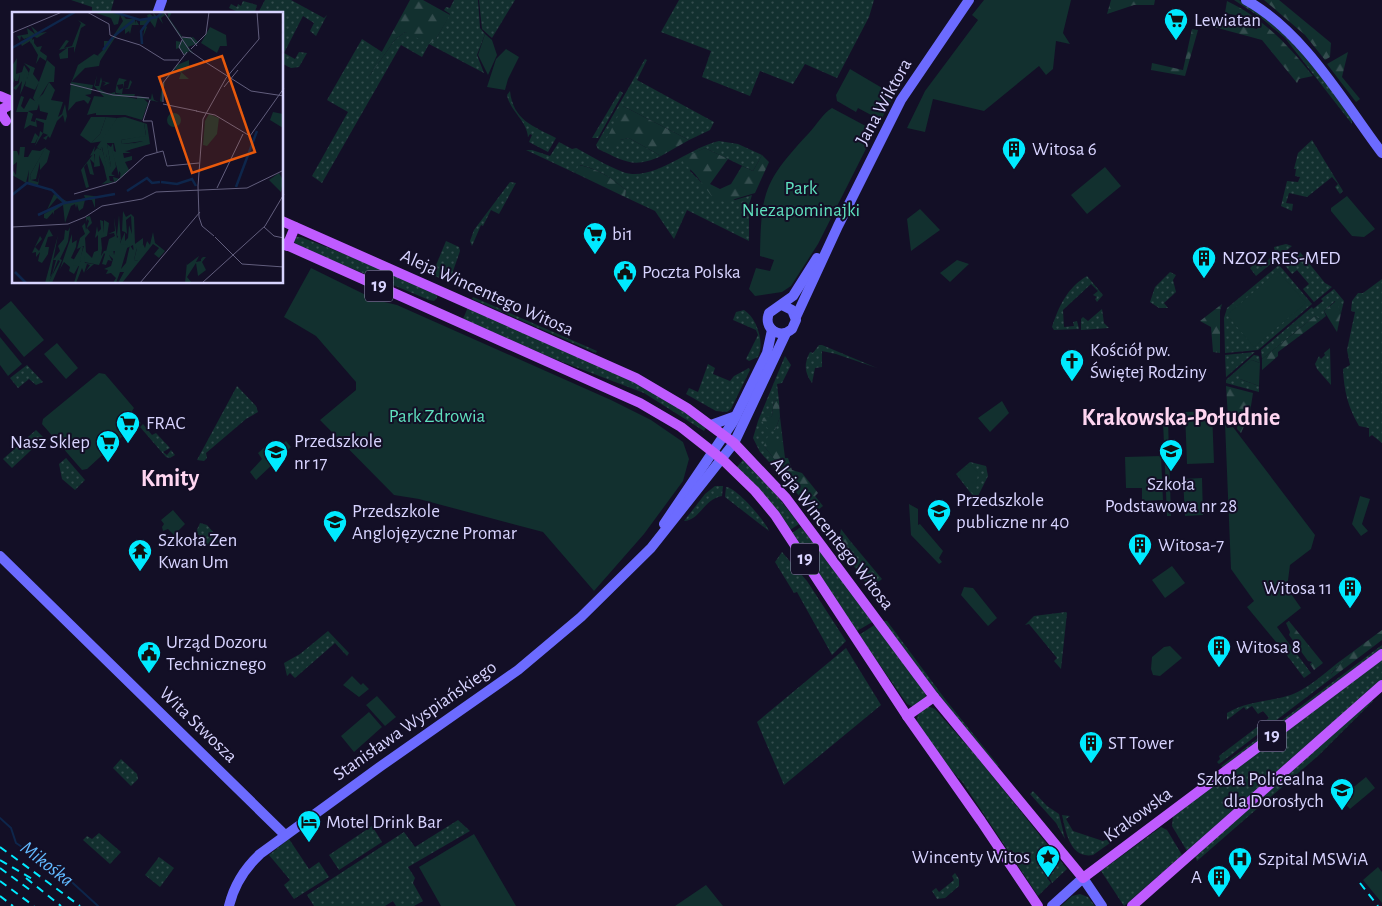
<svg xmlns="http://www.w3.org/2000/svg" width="1382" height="906" font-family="'Alegreya Sans',sans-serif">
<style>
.grass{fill:url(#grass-dots)}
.forest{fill:url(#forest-firs)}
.park{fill:#12302f}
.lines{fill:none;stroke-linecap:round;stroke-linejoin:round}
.stream{stroke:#0e264b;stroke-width:2}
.secondary{stroke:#6c6bff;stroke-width:10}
.primary{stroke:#bf5bff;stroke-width:10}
.rail{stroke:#00eaff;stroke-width:2;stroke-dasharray:8 6;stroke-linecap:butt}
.labels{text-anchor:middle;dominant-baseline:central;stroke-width:4;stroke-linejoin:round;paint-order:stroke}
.shield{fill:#130f26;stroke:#9d99be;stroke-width:1}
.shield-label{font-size:18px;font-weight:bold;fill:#d8d4ff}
.poi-label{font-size:19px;fill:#d8d4ff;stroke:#130f26;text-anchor:start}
.street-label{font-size:19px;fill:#d8d4ff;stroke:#130f26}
.park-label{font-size:19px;fill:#5fe0be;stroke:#130f26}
.water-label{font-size:20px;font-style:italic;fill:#62b9ff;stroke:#130f26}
.district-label{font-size:24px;font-weight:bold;fill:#ffd6f1;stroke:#130f26}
.inset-river{fill:none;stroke:#0e264b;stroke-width:2.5}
.inset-road{fill:none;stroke:#625e7d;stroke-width:1}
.view{fill:#e8590c;fill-opacity:0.15;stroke:#e8590c;stroke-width:2.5}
.inset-edge{fill:none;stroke:#d8d4ff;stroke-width:2.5}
</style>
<defs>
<pattern id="grass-dots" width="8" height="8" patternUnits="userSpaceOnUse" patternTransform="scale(1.25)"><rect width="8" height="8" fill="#12302f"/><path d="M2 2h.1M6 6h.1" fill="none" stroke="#344d4e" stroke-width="1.8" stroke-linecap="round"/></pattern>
<pattern id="forest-firs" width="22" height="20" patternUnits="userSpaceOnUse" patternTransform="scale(1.25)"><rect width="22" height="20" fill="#12302f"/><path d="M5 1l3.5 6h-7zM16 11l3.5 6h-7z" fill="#344d4e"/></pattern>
</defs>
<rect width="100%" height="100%" fill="#130f26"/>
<g class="grass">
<polygon points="71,0 114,0 110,14 92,14 92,7"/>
<polygon points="265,0 291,0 324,18 327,15 316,36 310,31 314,23 303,16 284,53 295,59 299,52 307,53 299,67 291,68 283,64 282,14 243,14 229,8 231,4 237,7 238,4 241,6 243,1 257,5 255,12 258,13"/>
<polygon points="454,0 478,0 480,28 485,34 477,55 484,73 429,44 422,57 401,45 322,183 312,176 348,112 327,100 362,39 382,52 368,78 394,41 405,32 436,39 450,14 444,10 446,7 450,8"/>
<polygon points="479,0 515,0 492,38 482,29"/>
<polygon points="679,0 874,0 869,17 837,78 805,64 793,84 760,71 750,96 702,77 711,51 661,32"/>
<path d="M1234 0H1239C1288 27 1319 74 1352 118V124L1285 38 1260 17Z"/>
<path d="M645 59 647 60 637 80 714 122 710 130 689 140 623 106 620 140 629 138 661 156C633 169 624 161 598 149L596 145Z"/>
<path d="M510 91C513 120 533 126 556 138L548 152 529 142 532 135 530 134 528 137C527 121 510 111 507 95Z"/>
<polygon points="620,91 623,93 598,138 592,138"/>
<polygon points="1312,140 1343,191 1340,194 1335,187 1338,184 1332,177 1307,197 1289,193 1286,203 1293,204 1292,211 1281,206 1287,181 1298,182 1300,177 1295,176 1296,169 1294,169 1298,153"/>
<path d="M719 141 738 144 762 155 753 171 705 148 697 152 690 171 701 182 735 200 752 195 749 205V241L687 210 674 239 655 211 625 197 626 190C611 178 599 169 580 165L575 173 526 150H532L550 156 559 142 572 149 576 148C591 156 607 166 623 172 652 183 690 147 719 141Z"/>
<polygon points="510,182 516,183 499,214 491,210 483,226 481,225 472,246 470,241 474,230"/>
<path d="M295 237H301L382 269 437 295V298L434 301 429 300C385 281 340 265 297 245L294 242Z"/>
<polygon points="446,241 459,247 460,251 451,277 445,280 432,275"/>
<polygon points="1286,244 1292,246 1256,276 1250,268 1255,263 1261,267 1275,253 1274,247"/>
<polygon points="1300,252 1325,283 1332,287 1314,302 1303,289 1309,284 1297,270 1292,274 1283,263 1291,253 1294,257"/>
<polygon points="1279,265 1312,304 1258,350 1225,353 1224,318 1227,308"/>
<polygon points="1170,272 1176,275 1173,280 1176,292 1164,303 1168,308 1159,308 1150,302 1155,287"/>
<path d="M1087 276 1103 295 1097 302 1095 299 1097 297 1093 295 1098 291 1091 284 1063 310 1064 327 1074 326 1073 322 1077 321 1079 329 1054 330 1052 327C1059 306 1067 288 1087 276Z"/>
<path d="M1382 279V443L1372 435 1369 437V428L1359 426C1348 407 1344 391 1343 369L1350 365 1347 350 1355 312 1351 311 1352 301 1358 293H1363Z"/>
<polygon points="1334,289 1344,301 1341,313 1335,301 1324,311 1326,316 1321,320 1315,316 1262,359 1261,350 1312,307 1313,309 1323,301 1321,299"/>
<polygon points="473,297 597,351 596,353 472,299"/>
<polygon points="468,307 652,390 707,426 704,431 644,393 552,358 463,319"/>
<polygon points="1102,309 1104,323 1109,328 1081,330 1081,319 1083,317 1088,321"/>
<path d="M744 310C757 318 765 343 758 357L749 361 746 359 758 335 756 330 733 320 736 312Z"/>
<path d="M819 345H822L877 368 836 354 822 351V367L815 368 812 383C804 372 804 363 810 352L813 353Z"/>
<polygon points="1330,348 1331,385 1317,369 1315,364 1319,356 1321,359 1325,355 1324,353"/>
<polygon points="1255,352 1226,377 1225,355"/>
<polygon points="1254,355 1259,356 1260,363 1252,360 1240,379 1259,386 1259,392 1226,383 1226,380"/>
<polygon points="785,356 791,365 782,383 777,384 779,401 774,400 772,416 770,419 775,430 780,417 783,442 764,446 789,478 799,478 799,485 793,488 760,452 753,438 758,421"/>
<polygon points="708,364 715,368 713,374 730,381 734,376 749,368 750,370 731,409 727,412 716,411 686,394 689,388 698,392"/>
<polygon points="27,365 43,382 36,385 29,379 18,388 10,378"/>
<polygon points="237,386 256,406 258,412 246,419 206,453 207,458 204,461 197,460"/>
<polygon points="143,424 152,435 156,433 170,448 163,452 167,455 171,450 175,455 170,458 166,457 140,427"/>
<polygon points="36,430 44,438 12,468 3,459"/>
<polygon points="66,458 85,480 75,490 62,479 59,464"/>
<polygon points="743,460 774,492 799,524 790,530 737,467"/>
<polygon points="970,462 986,466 988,476 976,500 956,474"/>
<path d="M715 486H723L722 496C704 499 699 521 684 521L705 494Z"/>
<path d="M726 487C736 487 766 522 769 531L725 497Z"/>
<polygon points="200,523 207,525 220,540 210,548 196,532"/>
<polygon points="801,527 874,621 857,631 792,533"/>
<polygon points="851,542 882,579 868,590 865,582 851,562 855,558 848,551 847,545"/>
<polygon points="782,552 807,581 846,641 832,655 797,592 794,593 775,562"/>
<polygon points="1066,612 1067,613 1061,669 1054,661 1057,658 1029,624 1025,625 1034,616"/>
<polygon points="883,621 887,621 945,699 999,766 997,766 955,717"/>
<polygon points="876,624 925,692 926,697 914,707 907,704 859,635"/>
<polygon points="328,631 349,653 347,656 335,643 295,678 290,673 287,676 284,663 300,654"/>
<polygon points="1382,645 1382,649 1224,768 1221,766"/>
<polygon points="846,648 881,705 784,785 757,722"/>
<polygon points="1293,649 1311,673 1304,678 1286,654"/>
<path d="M1343 659 1344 661 1331 673 1333 677 1219 764 1217 762 1220 759 1219 756 1269 718 1263 711 1258 714 1252 706 1246 710 1244 707 1227 720V713C1247 701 1266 702 1287 696 1307 691 1326 671 1343 659Z"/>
<polygon points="1382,659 1382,680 1337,722 1187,851 1172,826 1173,816"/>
<polygon points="1371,700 1373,701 1319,755 1197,861 1195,856"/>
<polygon points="927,706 935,709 978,758 1067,869 1052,883 1049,877 1047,878 1051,883 1038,896 963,783 945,763 917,722 918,714"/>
<polygon points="121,759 137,774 138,779 131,786 113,768"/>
<polygon points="1033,791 1047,806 1059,814 1065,839 1056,823 1030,794"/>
<path d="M1062 815 1070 816 1066 819 1073 831 1103 841 1109 839 1110 843 1093 855C1070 859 1066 832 1062 815Z"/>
<polygon points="458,820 470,831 408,867 415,878 413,883 423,901 414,906 396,906 393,901 385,906 314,906 307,895 404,832 415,847"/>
<polygon points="372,826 382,842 339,870 329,855"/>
<polygon points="1161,827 1167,830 1182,855 1124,906 1101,871"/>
<polygon points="99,833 121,852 110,864 83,840 87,836 92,839"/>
<polygon points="289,839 309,869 319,862 329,877 294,899 284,885 290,880 269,855"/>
<polygon points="159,857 174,868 160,887 145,875"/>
<polygon points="955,873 959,879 959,886 945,898 937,899 932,891 936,888 939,892 954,880 952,876"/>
<polygon points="1080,894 1088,897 1095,906 1061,906 1072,896"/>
</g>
<g class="forest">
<polygon points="410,0 423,0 450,15 436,39 429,44 405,32 394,41 366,81"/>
<polygon points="1111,0 1155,0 1154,5 1134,5 1107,14"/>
<polygon points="1264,0 1279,0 1331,43 1330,57 1325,60 1305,35"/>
<path d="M1227 1C1263 18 1288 45 1313 76L1299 79 1297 83 1262 40 1214 27 1222 21 1257 29 1259 24 1254 19 1225 13Z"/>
<polygon points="1192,29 1198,30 1185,76 1151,70 1152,63 1183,70"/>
<polygon points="1348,52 1342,77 1360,99 1356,102 1327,64"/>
<polygon points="623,106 689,140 661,156 629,138 620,140 612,146 605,142"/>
<polygon points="705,148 728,159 710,184 720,189 731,184 742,166 753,171 762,155 769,162 755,193 725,202 713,198 695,174 683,162 683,158"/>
<path d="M579 165C599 169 611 178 626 190L625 197 575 173Z"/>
<polygon points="1336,301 1341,313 1337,332 1324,311"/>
<polygon points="1222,304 1220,311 1220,353 1213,352 1211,327 1200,321"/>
<polygon points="1315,316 1321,320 1278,352 1278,356 1262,370 1262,359"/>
<polygon points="1226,386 1253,393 1250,412 1241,433 1237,429 1236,417 1228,417"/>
<polygon points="774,400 779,401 780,417 775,430 769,430 762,421 763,418 767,416 770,418 772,416"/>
<polygon points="768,436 783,442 785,458 788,458 792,470 802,473 818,493 815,496 823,506 813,514 793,488 799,485 799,479 789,478 764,446"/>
<polygon points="841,529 851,542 847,545 848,551 855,559 851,562 826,533 840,535"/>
<polygon points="1289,621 1323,663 1314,670 1310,664 1312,662 1308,661 1289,635 1290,632 1286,623"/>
<polygon points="1382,630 1382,640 1333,677 1331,674 1343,661 1343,659"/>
</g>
<g class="park">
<polygon points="984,0 1071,0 1063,33 1070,44 1056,41 1053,69 1046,75 1039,66 984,111 933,99 925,132 907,128 925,91 978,20 972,15"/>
<polygon points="485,34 492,40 497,55 488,75 478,55"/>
<polygon points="506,49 519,57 508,79 505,90 487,87 496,59"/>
<polygon points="850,69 894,95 879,124 872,121 873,116 858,108 856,112 837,101 836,95"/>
<path d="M832 108 875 131 818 244 791 286 782 292 755 296 749 289 756 268 770 271 774 260 760 256C761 192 764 181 809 133 816 126 823 113 832 108Z"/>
<polygon points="1105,167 1121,186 1087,214 1071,195"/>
<polygon points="1347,196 1375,229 1364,237 1352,236 1331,211 1331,208"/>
<polygon points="920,209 940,230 911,251 907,219"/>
<polygon points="957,260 969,264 950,282 940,273"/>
<polygon points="311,268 376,300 397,305 611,400 651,420 683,442 689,459 683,481 644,534 594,591 543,532 419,499 394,495 320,420 356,390 356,382 316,336 284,317"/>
<polygon points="1278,271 1306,303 1254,347 1227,315"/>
<polygon points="11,301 44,340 24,357 0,328 0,310"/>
<polygon points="0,337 22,364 8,376 0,365"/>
<polygon points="57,343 78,368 66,379 44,354"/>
<polygon points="1252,360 1260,363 1259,386 1240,379 1239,370"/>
<polygon points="99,373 105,374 134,408 132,411 141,423 139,426 136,424 87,469 82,470 42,424 43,419"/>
<polygon points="1002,401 1009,413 990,432 978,418"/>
<polygon points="1212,411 1214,463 1187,464 1185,412"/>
<polygon points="1168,420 1171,516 1167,516 1163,421"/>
<polygon points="1225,423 1227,428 1233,427 1315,535 1311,549 1290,565 1287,588 1301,608 1277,627 1293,649 1286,654 1247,607 1254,601 1231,569"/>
<polygon points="286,441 291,447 256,480 250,472 262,459 258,453 266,446 272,453"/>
<polygon points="1161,456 1163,500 1142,501 1142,488 1126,488 1125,457"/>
<polygon points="970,464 978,473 975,496 960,478 961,471"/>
<polygon points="1202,478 1203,515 1185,516 1183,479"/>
<polygon points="1360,496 1370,499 1362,524 1368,531 1361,536 1352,524"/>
<polygon points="909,504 918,509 918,525 920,524 943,551 939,558 942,562 939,564 911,535"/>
<polygon points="173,510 185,524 174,535 168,529 163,531 162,527 164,524 161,520"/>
<polygon points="1172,566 1185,583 1165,598 1152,580"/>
<polygon points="964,587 973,588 997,618 988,626 961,595"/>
<polygon points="1170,646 1182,658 1160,676 1153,675 1151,669 1152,657 1164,647"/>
<polygon points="352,676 361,685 363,683 369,689 359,697 343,685"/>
<polygon points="377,696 396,717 385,726 366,705"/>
<polygon points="369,712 382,727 354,752 341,736"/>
<polygon points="1366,777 1375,788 1350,809 1340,798"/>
<polygon points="474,834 516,906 441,906 419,867"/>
<polygon points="1378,867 1382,872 1382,903 1363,880"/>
<polygon points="706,885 723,906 675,906"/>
</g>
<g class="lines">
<polyline class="stream" points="0,818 11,828 16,843 63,874 98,906"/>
<g class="secondary">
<path d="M1246 0C1304 32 1343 101 1382 153"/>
<polyline points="157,14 162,0"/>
<path d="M782 305 792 310 796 320 792 329C779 340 763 328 769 313L793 296 817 258"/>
<polyline points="796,317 838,226 901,100 969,0"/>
<polyline points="711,425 736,416"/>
<polyline points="664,524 733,422 767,353 772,330"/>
<polyline points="0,556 285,835"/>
<path d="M229 906C234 885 244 869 260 854L381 766 518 670 581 617 651 548 734 443 786 333"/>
<polyline points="1052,906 1083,878 1102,906"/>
</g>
<g class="primary">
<polyline points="0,96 14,102"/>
<polyline points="6,121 2,115 2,109 14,103"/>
<polyline points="282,221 636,378 687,408 734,443 786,498 934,697 1083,878 1382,654"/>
<polyline points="282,243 640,403 681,427 723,460 755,491 775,515 907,716 981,821 1038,906"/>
<polyline points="287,246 295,227"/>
<polyline points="907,716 934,697"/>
<polyline points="1132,906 1382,685"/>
</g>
<g class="rail">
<polyline points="0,847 80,906"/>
<polyline points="0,860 34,880"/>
<polyline points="0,868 30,890"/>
<polyline points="26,878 61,906"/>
<polyline points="0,881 34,906"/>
<polyline points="1360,883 1378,906"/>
<polyline points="0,896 13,906"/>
</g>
</g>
<defs>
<g id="supermarket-pin" transform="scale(1.25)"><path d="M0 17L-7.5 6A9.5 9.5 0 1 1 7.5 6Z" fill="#00eaff" stroke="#130f26"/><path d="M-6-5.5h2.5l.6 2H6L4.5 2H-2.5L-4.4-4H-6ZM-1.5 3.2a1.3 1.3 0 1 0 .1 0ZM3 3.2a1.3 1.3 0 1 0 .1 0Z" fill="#111"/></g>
<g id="building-pin" transform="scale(1.25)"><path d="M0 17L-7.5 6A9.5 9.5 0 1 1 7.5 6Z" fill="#00eaff" stroke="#130f26"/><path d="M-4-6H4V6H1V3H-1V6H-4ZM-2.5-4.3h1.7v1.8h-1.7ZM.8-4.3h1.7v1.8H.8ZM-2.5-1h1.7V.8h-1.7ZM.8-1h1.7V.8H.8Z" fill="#111"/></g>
<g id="civic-pin" transform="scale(1.25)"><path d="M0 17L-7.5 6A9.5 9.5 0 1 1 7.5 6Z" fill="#00eaff" stroke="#130f26"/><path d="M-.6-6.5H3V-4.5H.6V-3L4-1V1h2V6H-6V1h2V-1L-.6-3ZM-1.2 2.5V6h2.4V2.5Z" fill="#111"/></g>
<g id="church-pin" transform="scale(1.25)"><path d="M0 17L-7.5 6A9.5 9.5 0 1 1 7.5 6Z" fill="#00eaff" stroke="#130f26"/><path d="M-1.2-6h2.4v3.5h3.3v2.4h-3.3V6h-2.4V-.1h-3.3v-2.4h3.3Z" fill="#111"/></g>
<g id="school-pin" transform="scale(1.25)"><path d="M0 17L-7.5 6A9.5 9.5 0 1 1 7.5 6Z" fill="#00eaff" stroke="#130f26"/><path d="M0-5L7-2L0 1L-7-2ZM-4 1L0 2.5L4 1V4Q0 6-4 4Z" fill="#111"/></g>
<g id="temple-pin" transform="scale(1.25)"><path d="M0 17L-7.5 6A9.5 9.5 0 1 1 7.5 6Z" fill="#00eaff" stroke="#130f26"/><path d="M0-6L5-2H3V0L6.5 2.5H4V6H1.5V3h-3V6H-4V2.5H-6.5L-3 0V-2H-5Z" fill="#111"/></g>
<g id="university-pin" transform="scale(1.25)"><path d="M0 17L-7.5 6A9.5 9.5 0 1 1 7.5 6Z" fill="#00eaff" stroke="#130f26"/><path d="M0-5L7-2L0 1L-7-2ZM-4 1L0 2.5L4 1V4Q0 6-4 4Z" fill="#111"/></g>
<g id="hotel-pin" transform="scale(1.25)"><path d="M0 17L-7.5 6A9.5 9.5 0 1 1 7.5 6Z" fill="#00eaff" stroke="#130f26"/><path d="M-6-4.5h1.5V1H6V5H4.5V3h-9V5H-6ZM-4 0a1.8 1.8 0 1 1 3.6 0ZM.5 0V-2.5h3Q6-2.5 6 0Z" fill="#111"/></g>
<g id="sight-pin" transform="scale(1.25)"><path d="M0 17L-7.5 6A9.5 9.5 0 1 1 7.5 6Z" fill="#00eaff" stroke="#130f26"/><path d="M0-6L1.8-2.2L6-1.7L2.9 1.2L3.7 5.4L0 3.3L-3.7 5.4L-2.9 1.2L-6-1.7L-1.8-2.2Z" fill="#111"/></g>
<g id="hospital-pin" transform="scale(1.25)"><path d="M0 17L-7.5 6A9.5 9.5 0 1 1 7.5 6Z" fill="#00eaff" stroke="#130f26"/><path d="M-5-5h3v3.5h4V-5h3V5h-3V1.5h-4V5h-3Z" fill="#111"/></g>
</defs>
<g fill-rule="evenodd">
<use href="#supermarket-pin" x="1176" y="20"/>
<use href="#building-pin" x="1014" y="149"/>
<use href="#supermarket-pin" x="595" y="234"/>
<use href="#building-pin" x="1204" y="258"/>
<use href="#civic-pin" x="625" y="272"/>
<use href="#church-pin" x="1072" y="361"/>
<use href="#supermarket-pin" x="128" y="423"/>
<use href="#supermarket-pin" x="108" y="442"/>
<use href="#school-pin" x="1171" y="451"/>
<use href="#school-pin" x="276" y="452"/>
<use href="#school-pin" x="939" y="511"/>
<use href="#school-pin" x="335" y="522"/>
<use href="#building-pin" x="1140" y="545"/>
<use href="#temple-pin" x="140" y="551"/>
<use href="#building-pin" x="1350" y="588"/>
<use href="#building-pin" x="1219" y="647"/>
<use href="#civic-pin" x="149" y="653"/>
<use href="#building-pin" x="1091" y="743"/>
<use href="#university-pin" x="1342" y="790"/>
<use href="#hotel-pin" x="309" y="822"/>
<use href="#sight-pin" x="1048" y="857"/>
<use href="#hospital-pin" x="1240" y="859"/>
<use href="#building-pin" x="1219" y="877"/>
</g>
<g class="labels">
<g class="shield">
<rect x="365" y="270.5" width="28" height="31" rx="4"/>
<rect x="791" y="543.5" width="28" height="31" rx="4"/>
<rect x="1258" y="720.5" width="28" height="31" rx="4"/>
</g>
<g class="shield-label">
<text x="379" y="286">19</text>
<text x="805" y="559">19</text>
<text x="1272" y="736">19</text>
</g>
<g class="poi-label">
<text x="1194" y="20">Lewiatan</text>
<text x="1032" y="149">Witosa 6</text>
<text x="612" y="234">bi1</text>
<text x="1222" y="258">NZOZ RES-MED</text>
<text x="642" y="272">Poczta Polska</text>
<text x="1090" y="350">Kościół pw.<tspan x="1090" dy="22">Świętej Rodziny</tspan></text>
<text x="146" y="423">FRAC</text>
<text x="294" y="441">Przedszkole<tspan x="294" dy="22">nr 17</tspan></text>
<text x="90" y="442" text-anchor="end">Nasz Sklep</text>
<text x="1171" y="484" text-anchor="middle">Szkoła<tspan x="1171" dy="22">Podstawowa nr 28</tspan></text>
<text x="956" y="500">Przedszkole<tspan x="956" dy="22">publiczne nr 40</tspan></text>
<text x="352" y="511">Przedszkole<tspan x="352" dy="22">Anglojęzyczne Promar</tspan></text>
<text x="158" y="540">Szkoła Zen<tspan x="158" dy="22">Kwan Um</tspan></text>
<text x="1158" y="545">Witosa-7</text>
<text x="1332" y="588" text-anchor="end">Witosa 11</text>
<text x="166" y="642">Urząd Dozoru<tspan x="166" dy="22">Technicznego</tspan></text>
<text x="1236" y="647">Witosa 8</text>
<text x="1108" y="743">ST Tower</text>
<text x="1324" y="779" text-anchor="end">Szkoła Policealna<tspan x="1324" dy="22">dla Dorosłych</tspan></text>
<text x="326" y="822">Motel Drink Bar</text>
<text x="1030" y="857" text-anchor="end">Wincenty Witos</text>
<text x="1258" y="859">Szpital MSWiA</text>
<text x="1202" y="877" text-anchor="end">A</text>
</g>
<g class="street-label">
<text transform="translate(884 102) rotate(-61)">Jana Wiktora</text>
<text transform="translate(487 293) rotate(24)">Aleja Wincentego Witosa</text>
<text transform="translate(832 534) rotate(52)">Aleja Wincentego Witosa</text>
<text transform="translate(415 721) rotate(-35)">Stanisława Wyspiańskiego</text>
<text transform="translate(198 725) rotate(44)">Wita Stwosza</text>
<text transform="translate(1138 815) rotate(-36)">Krakowska</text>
</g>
<g class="park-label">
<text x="801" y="188">Park<tspan x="801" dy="22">Niezapominajki</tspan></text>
<text x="437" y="416">Park Zdrowia</text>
</g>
<g class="water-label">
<text transform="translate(47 864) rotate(38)">Mikośka</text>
</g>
<g class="district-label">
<text x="1181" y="418">Krakowska-Południe</text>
<text x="170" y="479">Kmity</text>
</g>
</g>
<g transform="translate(12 12)">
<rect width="271" height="271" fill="#130f26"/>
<path d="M108 0 114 7H123V12L124 8 127 13H120L118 22 117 19 113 22V17L109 18 111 16 108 18 88 49 86 43 92 37V29H98L111 9 108 3 106 12 102 13 99 6 81 0ZM141 0 145 5 151 0 156 5V0H160L157 6 171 26 181 25 187 31 176 35 183 43 177 39 173 43 167 36 164 37V29L170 30V27L153 3 149 6 151 12 146 5 143 16 138 9 133 13 135 15 131 25 133 13H128V7L136 6 135 3 138 2 142 5ZM66 8 74 13 69 16 62 41V35L56 36V46L48 47 47 42 55 36 47 38 54 28 57 29 52 36 60 34 69 11ZM19 14 27 21 35 20 25 26 21 24 19 32 18 29 10 34 8 30 18 25 12 27 9 24 8 29 5 24 16 22 15 16 23 22ZM5 46 4 62 10 60 12 53 17 61 15 68 13 62 14 69 8 83 10 69 4 78 1 76 7 71 8 61 6 69H3V66L0 74V54ZM177 48V57L169 60 177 67H167L169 61 164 57 153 69 150 90 148 89 150 73 165 53ZM63 62 60 70 81 73 79 82 73 83 79 86 76 92 72 88 64 90 56 99 59 71ZM85 63 83 74H87L89 65 90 69 98 71 91 74 94 71 90 69 88 77 96 82 103 80 105 71 107 66 115 68 112 70V76H116L118 68 120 70 117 77 112 76 111 72 105 73 107 78 111 76 110 82 104 81V77L103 82H123L122 85H115L125 87V84L133 85 137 87 135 86 139 87 140 81 142 88 147 90 132 87 136 91 130 108 113 103H84V101L75 103 82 84 92 85 82 74ZM37 70 43 78 39 88 51 90 46 105 50 102 53 92 55 104 53 111 51 103 45 109 38 126 36 124 34 128 31 126 36 123 31 121 23 134 26 125 23 131H19L23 121 27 125 28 119 31 121 32 111 24 108 25 115 18 113 12 117 16 100H4L9 84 12 85 9 94 12 97 18 86 23 89 31 82ZM27 92 28 99 36 101 34 108 24 106 23 110 19 109 21 102 16 99 25 98ZM155 108a7 7 0 1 1 14 0a7 7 0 1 1-14 0ZM94 105 105 106 92 129 79 131 88 122ZM132 111 135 112 138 132 113 139 120 132 131 129 110 132 109 128 134 123ZM101 131 104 155 99 162 103 164H97L98 169 102 170 101 165 108 167 109 155 113 162 107 168 103 170 90 172 95 168 92 155 87 143 88 154 82 155 83 142 78 144 83 134 82 140 85 136 89 138V133L95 154V142L99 155 95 132 99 135ZM8 135H13L12 145H16L20 138 28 139 34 135 18 163 19 168 26 170 28 160 26 174 16 172 17 158 14 171 0 163V157L4 163 5 150 0 154V139H5L7 144ZM111 199 114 205 119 202 122 205 123 232 131 226V232L126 249 122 248 125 236 122 241 121 233 109 239 100 260 109 230 105 223 107 203 109 229 113 220V229L116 226 117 213 120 222 119 204 114 208 115 222 113 220 110 219ZM78 204 80 211 75 216 78 220 73 226 74 240 80 246 82 240 90 237 89 244 92 239 98 238 100 232 102 243H97L100 249 96 248 94 253 90 252 93 242 92 241 87 253 67 249 72 234 65 237 68 226 73 222 70 214 73 211 74 218 77 209 75 207 74 210V205ZM67 212 64 235 59 246 66 249 64 252 67 253 62 262 57 259 58 255 52 250 48 257 60 222V231L65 228ZM58 215 56 230 48 247 50 248 40 271H36L48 249 46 248 39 266 44 248H41L48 239 46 234 52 227 53 218 56 219ZM37 217 41 224 36 225 33 235H37L36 242 30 251 24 248 26 249 28 240 24 245V240L20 241 28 224 30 227 23 235 27 239ZM187 244 184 250 189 249V247L191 245H194L190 250 194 258 186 264 184 251 175 265 180 271H173L175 250V253Z" fill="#12302f" fill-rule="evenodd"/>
<path d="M22 27V31L25 35 30 34 28 39 35 44 34 49 28 45 24 52 26 43 18 29ZM35 48 43 55 42 70H37L24 91 21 86ZM12 51 23 56 21 62 27 70 23 78 13 74 14 69 11 67 14 59 15 67 18 57ZM79 105H94L88 122 79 131 68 123ZM113 105 132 111 134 124 109 128 110 132 132 130 120 132 118 138 113 139 119 141H111L112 146 120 144V148L113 150 117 158 111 164 107 159V164L100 138 104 140 102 131H95L99 155 94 142 100 163 95 158 90 135 88 138 85 135 105 106ZM33 136 38 139 35 150 28 158V150L24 167 19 168 18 163ZM82 141 83 152 78 147 82 163 78 162 75 151 72 155 77 175 74 176 69 158ZM42 182 56 190 73 186 72 183 91 185 83 186V196L80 188H73L71 196 67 199 65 192 64 196 63 192 59 194 53 211 51 193 42 199V203L41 200 35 207 32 206V202L51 191 45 186 35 198ZM102 205 105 226 107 224 109 232 116 233 109 257 114 251 118 233 121 238 125 235 122 248 126 249V238L131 232 133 236 135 229 138 233 141 220 143 231 153 239 147 246 142 242 147 236 141 232 110 271H106L112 260H108L104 271H101L104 266 99 261 94 262 96 258 92 257 99 254 101 247 97 243 98 240 102 243 103 239 94 240 97 227 103 224 102 221 96 222 103 219ZM88 208 91 209V221L92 208 97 211 95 224 89 226 90 237 86 240V223L83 226 85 214 86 220 89 217ZM46 223 38 265 41 260 37 270 33 271ZM69 235H71L68 250 72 244 73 251 82 252 74 259 78 253 75 252 72 261 70 256 64 271H62L67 254 61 253 65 249H61Z" fill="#12302f"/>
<path d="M198 15 214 23 215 34H208L205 41 189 31ZM82 42 89 45 87 54 73 56 60 69 66 53ZM261 100 271 102V116L258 108ZM197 102 207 106 205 122 195 134 191 133 193 109ZM267 161 271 168 269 180 257 168Z" fill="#12302f"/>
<path class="inset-river" d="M102 0 128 8 145 5 150 1M102 24 122 8M130 32 129 19 138 7M0 36 63 0M91 38 101 25M149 170 165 172 180 167 184 174M224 175 245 119M115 179 135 166 140 171 148 170M0 183 15 171 40 178 53 191 103 182M26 203 52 191M3 260 14 271"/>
<path class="inset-road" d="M75 0 97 12 98 23 105 26 128 33 152 48H167M111 0H133M152 0 178 39 195 51 239 79 272 84M0 21 50 0M170 25 179 26 185 34M170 28 167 35 172 43M179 37 194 22 197 0M58 72 101 83 137 86M212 75 226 58M138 88 131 109H140L145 140M151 90V71L175 40M151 92 185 99M184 99 203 103 238 124 272 76M205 176 231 122M62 182 104 170 133 144 147 140 151 139 155 154 187 151M0 215 56 212 73 205 90 194 130 187 144 180 235 176 272 158M252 215 262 224 272 226M202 224 190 214 187 205 186 174 191 107 214 66 247 27 245 0M203 225 230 252 272 255M128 271 188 200M190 271 253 214 272 182"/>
<path class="view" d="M210 44 243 140 180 161 147 65Z"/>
<rect width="271" height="271" class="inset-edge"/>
</g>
</svg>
